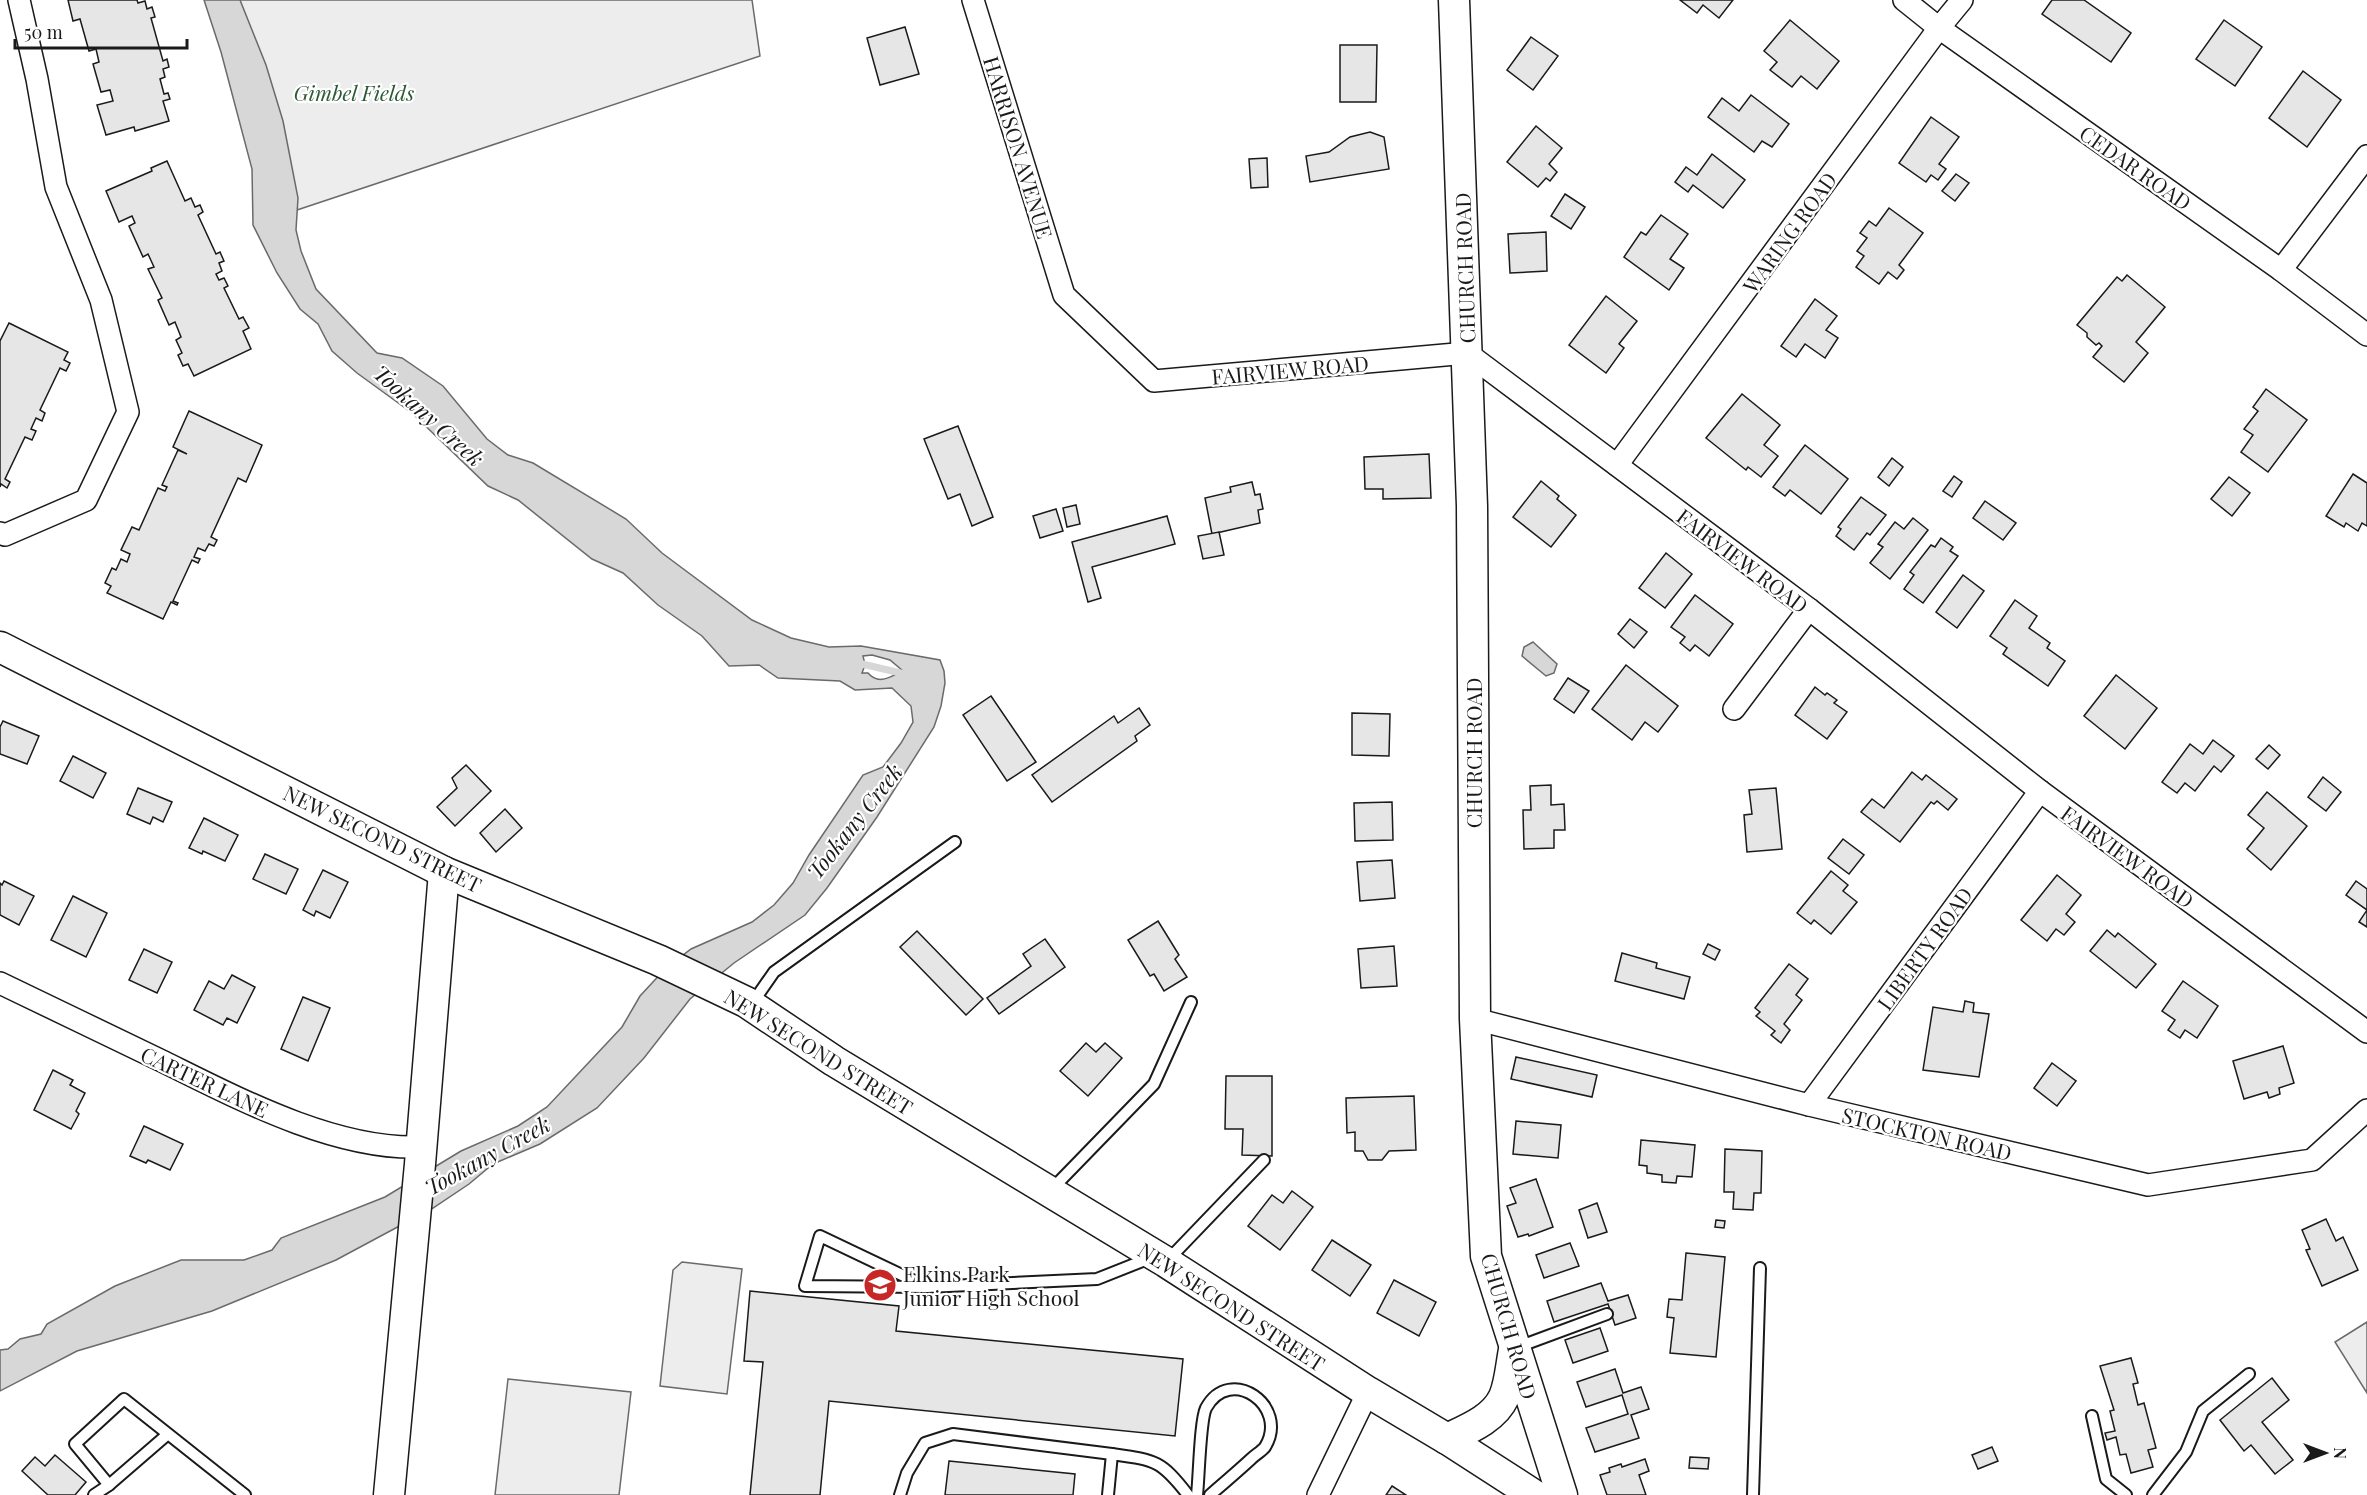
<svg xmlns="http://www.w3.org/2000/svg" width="2367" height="1495" font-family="'Playfair Display',serif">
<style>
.green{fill:#ededed;stroke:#6a6a6a;stroke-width:1.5}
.water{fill:#d7d7d7;stroke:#6a6a6a;stroke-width:1.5;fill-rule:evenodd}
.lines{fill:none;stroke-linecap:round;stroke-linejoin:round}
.stream{stroke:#d7d7d7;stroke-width:7}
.building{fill:#e6e6e6;stroke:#1a1a1a;stroke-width:1.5}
.lane-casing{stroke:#1a1a1a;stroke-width:14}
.street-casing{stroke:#1a1a1a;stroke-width:24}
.secondary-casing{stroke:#1a1a1a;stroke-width:33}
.lane{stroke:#fff;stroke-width:10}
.street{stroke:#fff;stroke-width:21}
.secondary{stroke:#fff;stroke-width:30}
.labels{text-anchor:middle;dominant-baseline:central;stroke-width:4.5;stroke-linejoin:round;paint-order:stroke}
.park-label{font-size:21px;font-style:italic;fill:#2b5a34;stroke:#fff}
.street-label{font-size:21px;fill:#1a1a1a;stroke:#fff}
.poi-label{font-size:21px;fill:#1a1a1a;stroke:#fff;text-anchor:start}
.water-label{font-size:22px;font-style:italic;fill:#1a1a1a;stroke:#fff}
</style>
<rect width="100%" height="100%" fill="#fff"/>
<g class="green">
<polygon points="228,0 752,0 760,56 291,212"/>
<polygon points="682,1262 742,1269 727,1394 660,1386 673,1270"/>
<polygon points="2367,1322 2367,1393 2335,1342"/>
<polygon points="508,1379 631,1392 619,1495 495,1495"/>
</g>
<g class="water">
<path d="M204 0H240L266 65 283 121 298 198 296 230 301 251 316 289 377 353 402 358 443 386 487 439 508 455 533 463 626 519 662 553 752 620 791 638 829 647 861 646 940 660 944 671 945 683 941 706 934 727 877 817 827 888 805 915 734 963 690 999 644 1058 597 1108 540 1144 493 1164 469 1184 433 1208 336 1260 212 1311 77 1351 0 1391V1350L8 1349 20 1339 41 1334 47 1324 115 1286 181 1260H244L272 1250 281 1238 385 1197 461 1151 518 1126 547 1107 622 1027 640 996 665 969 691 949 752 922 774 905 793 883 809 855 863 775 883 767 901 743 913 722 911 706 892 688 855 690 840 681 778 678 759 665 729 666 702 636 658 605 623 573 592 559 518 500 488 486 412 413 357 373 332 351 318 324 300 309 277 273 253 225 252 169 221 52ZM872 655 890 660 903 671C891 676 879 686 868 673H862L865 665 863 656Z"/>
<polygon points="1533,642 1557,664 1554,673 1546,676 1522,656 1524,647"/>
</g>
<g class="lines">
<polyline class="stream" points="858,663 909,675"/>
</g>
<g class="building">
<polygon points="68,0 137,0 138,3 145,1 147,9 152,7 155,17 151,18 163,61 167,59 169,67 163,69 165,77 160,79 164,94 168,93 170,99 163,101 169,121 135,131 134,127 106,135 97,105 113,101 110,90 101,92 93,64 99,62 96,49 89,51 80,19 73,21"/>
<polygon points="1680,0 1733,0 1719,18 1703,5 1697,13"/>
<polygon points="2052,0 2084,0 2131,33 2111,62 2042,14"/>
<polygon points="1790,20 1839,61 1817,89 1801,76 1792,87 1770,70 1777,62 1764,51"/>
<polygon points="2224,20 2262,47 2235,86 2196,59"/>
<polygon points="905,27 919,74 880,85 867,38"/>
<polygon points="1531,37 1558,56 1533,90 1507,70"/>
<polygon points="1340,45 1377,45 1376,102 1340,102"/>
<polygon points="2303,71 2341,100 2307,147 2269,118"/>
<polygon points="1751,95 1789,124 1772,147 1762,141 1754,152 1708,117 1722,98 1739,111"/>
<polygon points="1931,117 1959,137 1939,164 1946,169 1938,180 1931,175 1926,182 1899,163"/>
<polygon points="1536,126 1562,148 1549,164 1557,172 1550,181 1546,178 1538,187 1507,162"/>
<polygon points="1370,132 1384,137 1389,169 1310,182 1306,156 1329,152 1350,137"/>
<polygon points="1712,154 1745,180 1723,208 1693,185 1688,192 1675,182 1686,167 1697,175"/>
<polygon points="1267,158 1268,187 1251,188 1249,159"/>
<polygon points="167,161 185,201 191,198 195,207 200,205 203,212 198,215 216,254 220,252 224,261 219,263 222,271 216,274 219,280 224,278 228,286 224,288 239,319 243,317 249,328 243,331 251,349 194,376 188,364 183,366 178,355 182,353 176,340 181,337 175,322 169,325 158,300 162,298 148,269 154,267 148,254 143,257 129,226 135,223 132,216 119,222 106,191 152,171 151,168"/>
<polygon points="1956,174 1969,183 1955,201 1942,191"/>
<polygon points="1565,194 1585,207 1571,229 1551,216"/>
<polygon points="1889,208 1923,233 1899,265 1904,270 1897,279 1888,272 1879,284 1856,267 1864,256 1857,251 1867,238 1860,233 1869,221 1876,226"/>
<polygon points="1661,215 1688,234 1670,259 1684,268 1669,290 1624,257 1641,232 1646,235"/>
<polygon points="1546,232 1547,271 1510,273 1508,234"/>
<polygon points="2127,275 2165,307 2136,342 2148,353 2124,382 2093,357 2102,346 2099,343 2096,345 2087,337 2087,333 2077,325 2117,277 2122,281"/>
<polygon points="1606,296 1637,321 1619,344 1624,348 1606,373 1569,345"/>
<polygon points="1815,299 1837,316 1826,330 1838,338 1825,358 1805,344 1796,357 1781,346"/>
<polygon points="9,323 68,352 64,360 70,363 66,371 60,368 40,410 45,413 42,421 36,418 31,429 36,431 32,440 25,437 5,479 10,482 7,488 1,484 0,487 0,341"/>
<polygon points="2266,389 2307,420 2268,472 2241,452 2253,435 2244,429 2258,411 2253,407"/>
<polygon points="1742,394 1780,425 1764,445 1778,456 1761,477 1748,467 1746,470 1706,438"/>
<polygon points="189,411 262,445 246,482 238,478 211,537 217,540 214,546 209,544 205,551 198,548 194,557 200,559 198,563 192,560 173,601 178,603 177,605 171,602 163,619 107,593 111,586 105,583 112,568 116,570 121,559 127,562 130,554 121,550 132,527 139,530 158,488 165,491 167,487 162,485 178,450 187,454 173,447"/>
<polygon points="958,426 993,517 972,526 960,494 948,499 924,439"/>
<polygon points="1805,445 1848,479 1821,514 1790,490 1785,496 1773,487"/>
<polygon points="1429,454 1431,498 1383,499 1383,489 1365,489 1364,457"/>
<polygon points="1892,458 1903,467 1889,486 1878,477"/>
<polygon points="2353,474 2367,483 2367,526 2362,523 2358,531 2346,523 2344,527 2326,516"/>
<polygon points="1954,476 1962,482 1952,497 1943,491"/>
<polygon points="2229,477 2250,493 2232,516 2211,499"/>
<polygon points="1541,481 1559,496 1557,499 1576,515 1551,547 1513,517"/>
<polygon points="1252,482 1255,495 1260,494 1263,509 1258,510 1260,523 1212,534 1205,498 1231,492 1230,487"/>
<polygon points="1861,497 1886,515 1870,535 1867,533 1854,550 1836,536 1841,529 1838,527"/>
<polygon points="1985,501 2016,523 2003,540 1973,518"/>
<polygon points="1076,505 1080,524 1067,527 1063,508"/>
<polygon points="1056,509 1063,531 1040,538 1033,516"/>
<polygon points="1167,516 1175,544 1092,567 1101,598 1088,602 1072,542"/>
<polygon points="1913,518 1928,530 1890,579 1870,563 1883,547 1878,544 1895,522 1904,529"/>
<polygon points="1219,532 1224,555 1203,559 1198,536"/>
<polygon points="1941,538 1953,547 1950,551 1958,556 1923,603 1904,589 1914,575 1910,572 1931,545 1935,547"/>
<polygon points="1666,553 1692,574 1665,608 1639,588"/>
<polygon points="1963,575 1984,591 1957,628 1936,612"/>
<polygon points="1695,595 1733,624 1709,656 1695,645 1690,651 1680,643 1685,637 1671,627"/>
<polygon points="2015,600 2037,616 2029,628 2050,643 2047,648 2065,661 2048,686 2003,654 2007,648 1990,636"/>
<polygon points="1630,619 1647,632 1634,648 1618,634"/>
<polygon points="1626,665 1678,706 1658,732 1645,722 1632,740 1592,709"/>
<polygon points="2116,675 2157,708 2125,749 2084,716"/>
<polygon points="1568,678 1589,691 1574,713 1554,699"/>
<polygon points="1815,687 1825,695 1827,693 1837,700 1834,703 1847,712 1827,739 1795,715"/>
<polygon points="991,696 1036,762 1007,781 963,715"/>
<polygon points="1139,708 1150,725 1135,736 1137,741 1052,802 1032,775 1114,716 1118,723"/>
<polygon points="1352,713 1390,714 1389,756 1352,755"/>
<polygon points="3,721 39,736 27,764 0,754 0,727"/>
<polygon points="2213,740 2234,756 2221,772 2214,766 2195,791 2185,783 2177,793 2162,782 2190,744 2203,754"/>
<polygon points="2269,745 2280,755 2268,769 2256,759"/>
<polygon points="73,756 106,773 93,798 60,781"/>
<polygon points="466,765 491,791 455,826 437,807 457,788 452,778"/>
<polygon points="1912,772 1922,780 1926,775 1957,799 1948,810 1937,801 1934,804 1931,802 1900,842 1861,812 1872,799 1884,808"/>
<polygon points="2323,777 2341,792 2326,811 2308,797"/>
<polygon points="1551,785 1551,805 1564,804 1565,830 1554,830 1554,848 1524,849 1523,810 1531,810 1530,786"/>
<polygon points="138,788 172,802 163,822 153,817 150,824 127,814"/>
<polygon points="1776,788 1782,849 1747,852 1744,815 1752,814 1749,790"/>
<polygon points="2267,792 2307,826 2271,870 2247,849 2264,828 2248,815"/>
<polygon points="1392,802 1393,840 1355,841 1354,803"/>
<polygon points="505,809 522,828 496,852 480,833"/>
<polygon points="204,818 238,835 225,861 203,851 202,854 189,848"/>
<polygon points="1843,839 1864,855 1849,874 1828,858"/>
<polygon points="265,854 298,869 286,894 253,879"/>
<polygon points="1392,860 1395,898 1360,901 1357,862"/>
<polygon points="323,870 348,882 330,918 316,911 314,916 303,910"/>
<polygon points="1831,871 1848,885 1843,891 1857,902 1831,934 1814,920 1811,924 1797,913"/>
<polygon points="2057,875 2081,895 2066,914 2075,922 2064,935 2056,929 2047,941 2021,920"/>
<polygon points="4,881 34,896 19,925 0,915 0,883 2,885"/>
<polygon points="2356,881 2367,889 2367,910 2346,895"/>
<polygon points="73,896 107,913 86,957 51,940"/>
<polygon points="2367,910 2367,927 2359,922"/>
<polygon points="1158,921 1179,955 1175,959 1187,977 1164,991 1154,974 1150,976 1128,940"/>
<polygon points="2107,930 2115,937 2118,933 2156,964 2136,988 2090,951"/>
<polygon points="917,931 983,999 966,1015 900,947"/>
<polygon points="1045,939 1065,967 999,1014 987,998 1031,966 1023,954"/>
<polygon points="1708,944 1720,950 1715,960 1703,954"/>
<polygon points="1394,946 1397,986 1361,988 1358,949"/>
<polygon points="144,949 172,962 157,993 129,980"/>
<polygon points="1622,953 1657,963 1656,968 1690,977 1684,999 1615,981"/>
<polygon points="1789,964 1808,979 1796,995 1802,1000 1784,1024 1790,1030 1781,1043 1771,1035 1775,1031 1756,1016 1760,1012 1755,1008"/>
<polygon points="232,975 255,987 237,1023 227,1018 223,1025 194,1010 209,981 224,989"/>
<polygon points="2183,981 2218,1006 2197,1038 2185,1030 2180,1038 2168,1030 2175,1020 2162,1011"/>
<polygon points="303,997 330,1008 308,1061 281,1049"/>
<polygon points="1965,1001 1974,1003 1973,1012 1989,1014 1979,1077 1923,1070 1933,1007 1963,1012"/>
<polygon points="1086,1043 1096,1052 1105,1043 1122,1058 1088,1096 1060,1071"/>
<polygon points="2283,1046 2294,1083 2279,1088 2280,1094 2269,1098 2267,1092 2244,1099 2233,1061"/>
<polygon points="1516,1057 1597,1075 1592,1097 1511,1079"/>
<polygon points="2052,1063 2076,1081 2057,1106 2034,1088"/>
<polygon points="53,1070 73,1080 70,1085 85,1093 76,1111 79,1114 71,1129 34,1110"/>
<polygon points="1226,1076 1272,1076 1272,1156 1242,1155 1243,1129 1225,1129"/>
<polygon points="1414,1096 1416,1150 1389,1151 1382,1160 1368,1160 1363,1151 1355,1151 1355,1132 1347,1133 1346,1098"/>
<polygon points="1516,1121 1561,1125 1558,1158 1513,1154"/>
<polygon points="144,1126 183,1144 170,1170 148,1160 146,1163 130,1156"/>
<polygon points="1641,1140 1695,1145 1692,1177 1677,1176 1676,1183 1662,1182 1662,1175 1647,1173 1647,1166 1639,1165"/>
<polygon points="1725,1149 1762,1151 1761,1193 1754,1193 1753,1210 1733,1209 1734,1192 1724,1192"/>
<polygon points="1536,1179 1553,1227 1529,1236 1528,1234 1518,1237 1507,1206 1516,1203 1510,1188"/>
<polygon points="1292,1191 1313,1207 1280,1250 1248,1226 1272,1195 1283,1203"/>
<polygon points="1597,1203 1607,1232 1588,1238 1579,1210"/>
<polygon points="2326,1219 2336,1241 2343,1237 2358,1270 2322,1286 2306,1250 2310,1249 2302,1230"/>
<polygon points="1716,1220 1725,1221 1724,1228 1715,1227"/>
<polygon points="1332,1240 1371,1265 1350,1296 1312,1270"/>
<polygon points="1570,1243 1579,1266 1544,1278 1536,1255"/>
<polygon points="1686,1253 1725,1257 1716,1357 1670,1353 1674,1318 1667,1317 1669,1299 1682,1300"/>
<polygon points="1394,1280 1436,1302 1419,1336 1377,1313"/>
<polygon points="1601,1283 1608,1301 1628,1295 1636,1318 1615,1325 1608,1304 1554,1322 1547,1301"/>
<polygon points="750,1291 899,1306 896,1331 1183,1359 1175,1436 829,1401 820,1495 750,1495 763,1362 744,1361"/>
<polygon points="1600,1328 1608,1351 1573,1363 1565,1340"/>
<polygon points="2131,1358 2138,1383 2133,1384 2138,1405 2144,1403 2156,1448 2148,1450 2153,1467 2131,1473 2126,1454 2120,1455 2116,1437 2107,1440 2105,1433 2115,1431 2110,1411 2114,1410 2100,1366"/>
<polygon points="1615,1369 1623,1393 1641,1387 1649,1409 1631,1415 1639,1438 1595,1452 1586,1428 1628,1414 1622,1395 1586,1407 1577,1382"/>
<polygon points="2272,1378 2289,1400 2262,1422 2293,1460 2275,1474 2251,1445 2244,1451 2220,1420"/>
<polygon points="1992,1447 1998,1461 1978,1469 1972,1455"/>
<polygon points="55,1455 86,1482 75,1495 48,1495 22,1471 35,1457 45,1466"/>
<polygon points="1690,1457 1709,1458 1708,1469 1689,1468"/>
<polygon points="1645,1459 1649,1471 1639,1475 1646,1495 1607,1495 1600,1475 1610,1472 1609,1468 1621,1464 1622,1467"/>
<polygon points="949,1461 1075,1474 1073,1495 945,1495"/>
<polygon points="1392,1486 1406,1495 1386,1495"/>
</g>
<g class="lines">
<g class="lane-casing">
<g id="lane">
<polyline points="751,1005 774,972 955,842"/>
<polyline points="1052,1189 1154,1084 1191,1002"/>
<polyline points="1168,1260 1264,1160"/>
<polyline points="927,1287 805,1286 820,1236 927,1287 1097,1279 1150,1258"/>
<polyline points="1518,1347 1607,1314"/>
<polyline points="2092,1416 2106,1479 2126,1495"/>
<polyline points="168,1434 109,1485 75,1444 124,1399 245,1495"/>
<polyline points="94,1495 109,1485"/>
<polyline points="900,1495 907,1473 925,1443 953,1434 1112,1454"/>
<path d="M1108 1495 1112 1454C1155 1460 1161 1460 1188 1495"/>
<path d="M1197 1495C1199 1478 1200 1420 1206 1408 1230 1364 1290 1406 1265 1447 1262 1451 1255 1455 1251 1459 1238 1471 1224 1483 1210 1495"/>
<polyline points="1753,1495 1760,1268"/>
<polyline points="2153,1495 2186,1452 2203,1411 2249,1374"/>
</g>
</g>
<g class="street-casing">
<g id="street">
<polyline points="973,0 1064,295 1154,381 1467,353 1809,609 2040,791 2367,1032"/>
<polyline points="1904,0 1939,28 2281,270 2367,335"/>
<polyline points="2281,270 2367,156"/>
<polyline points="1617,465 1939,28 1962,0"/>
<polyline points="0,533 5,535 86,500 128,412 101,300 56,187 37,79 19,0"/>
<polyline points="1734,709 1809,609"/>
<path d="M0 983C55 1009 109 1036 164 1062 239 1099 335 1150 420 1147"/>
<polyline points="1475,1019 1809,1105 2148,1185 2312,1160 2367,1110"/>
<polyline points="1809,1105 2040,791"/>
<polyline points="1318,1495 1368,1392"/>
</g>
</g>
<g class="secondary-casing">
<g id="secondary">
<polyline points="1454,0 1472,506 1475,1019 1486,1256 1562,1495"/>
<polyline points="0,647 444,872 658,960 746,1002 834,1061 1166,1262 1368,1392 1447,1439 1534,1495"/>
<path d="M1447 1439C1468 1429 1494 1419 1504 1397 1510 1383 1511 1365 1514 1350"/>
<polyline points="389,1495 420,1164 444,872"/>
</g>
</g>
<use href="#lane" class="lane"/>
<use href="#street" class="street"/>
<use href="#secondary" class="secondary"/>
</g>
<defs>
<g id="school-disc" transform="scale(1.725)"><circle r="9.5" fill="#c62828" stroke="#fff"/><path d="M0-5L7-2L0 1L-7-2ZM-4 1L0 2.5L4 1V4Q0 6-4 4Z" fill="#fff"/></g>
</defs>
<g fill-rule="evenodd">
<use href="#school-disc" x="880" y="1285"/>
</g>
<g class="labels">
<g class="park-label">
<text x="354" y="92">Gimbel Fields</text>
</g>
<g class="street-label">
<text transform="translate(1019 147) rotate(73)">HARRISON AVENUE</text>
<text transform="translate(2136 167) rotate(35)">CEDAR ROAD</text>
<text transform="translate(1789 232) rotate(-54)">WARING ROAD</text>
<text transform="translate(1464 268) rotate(-92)">CHURCH ROAD</text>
<text transform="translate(1290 369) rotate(-5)">FAIRVIEW ROAD</text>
<text transform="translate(1743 560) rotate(37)">FAIRVIEW ROAD</text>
<text transform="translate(1473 753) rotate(-90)">CHURCH ROAD</text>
<text transform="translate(383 838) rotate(26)">NEW SECOND STREET</text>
<text transform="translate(2128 856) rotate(36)">FAIRVIEW ROAD</text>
<text transform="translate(1924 948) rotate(-54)">LIBERTY ROAD</text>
<text transform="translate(819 1051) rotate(32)">NEW SECOND STREET</text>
<text transform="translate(205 1081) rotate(25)">CARTER LANE</text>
<text transform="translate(1927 1133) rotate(13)">STOCKTON ROAD</text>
<text transform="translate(1232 1306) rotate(33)">NEW SECOND STREET</text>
<text transform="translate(1510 1326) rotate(74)">CHURCH ROAD</text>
</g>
<g class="poi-label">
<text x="903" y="1273">Elkins Park<tspan x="903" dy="24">Junior High School</tspan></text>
</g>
<g class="water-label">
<text transform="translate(429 415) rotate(42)">Tookany Creek</text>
<text transform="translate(854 821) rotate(-52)">Tookany Creek</text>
<text transform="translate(487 1155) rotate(-29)">Tookany Creek</text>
</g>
</g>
<g transform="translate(2325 1453) rotate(90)" stroke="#ffffff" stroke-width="4.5" paint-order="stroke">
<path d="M0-4.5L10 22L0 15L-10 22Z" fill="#1a1a1a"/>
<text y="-9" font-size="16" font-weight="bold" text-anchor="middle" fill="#1a1a1a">N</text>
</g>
<path d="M15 39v9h172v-9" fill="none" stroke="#1a1a1a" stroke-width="3"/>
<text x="24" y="39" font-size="18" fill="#1a1a1a" stroke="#ffffff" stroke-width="4.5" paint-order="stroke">50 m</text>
</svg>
